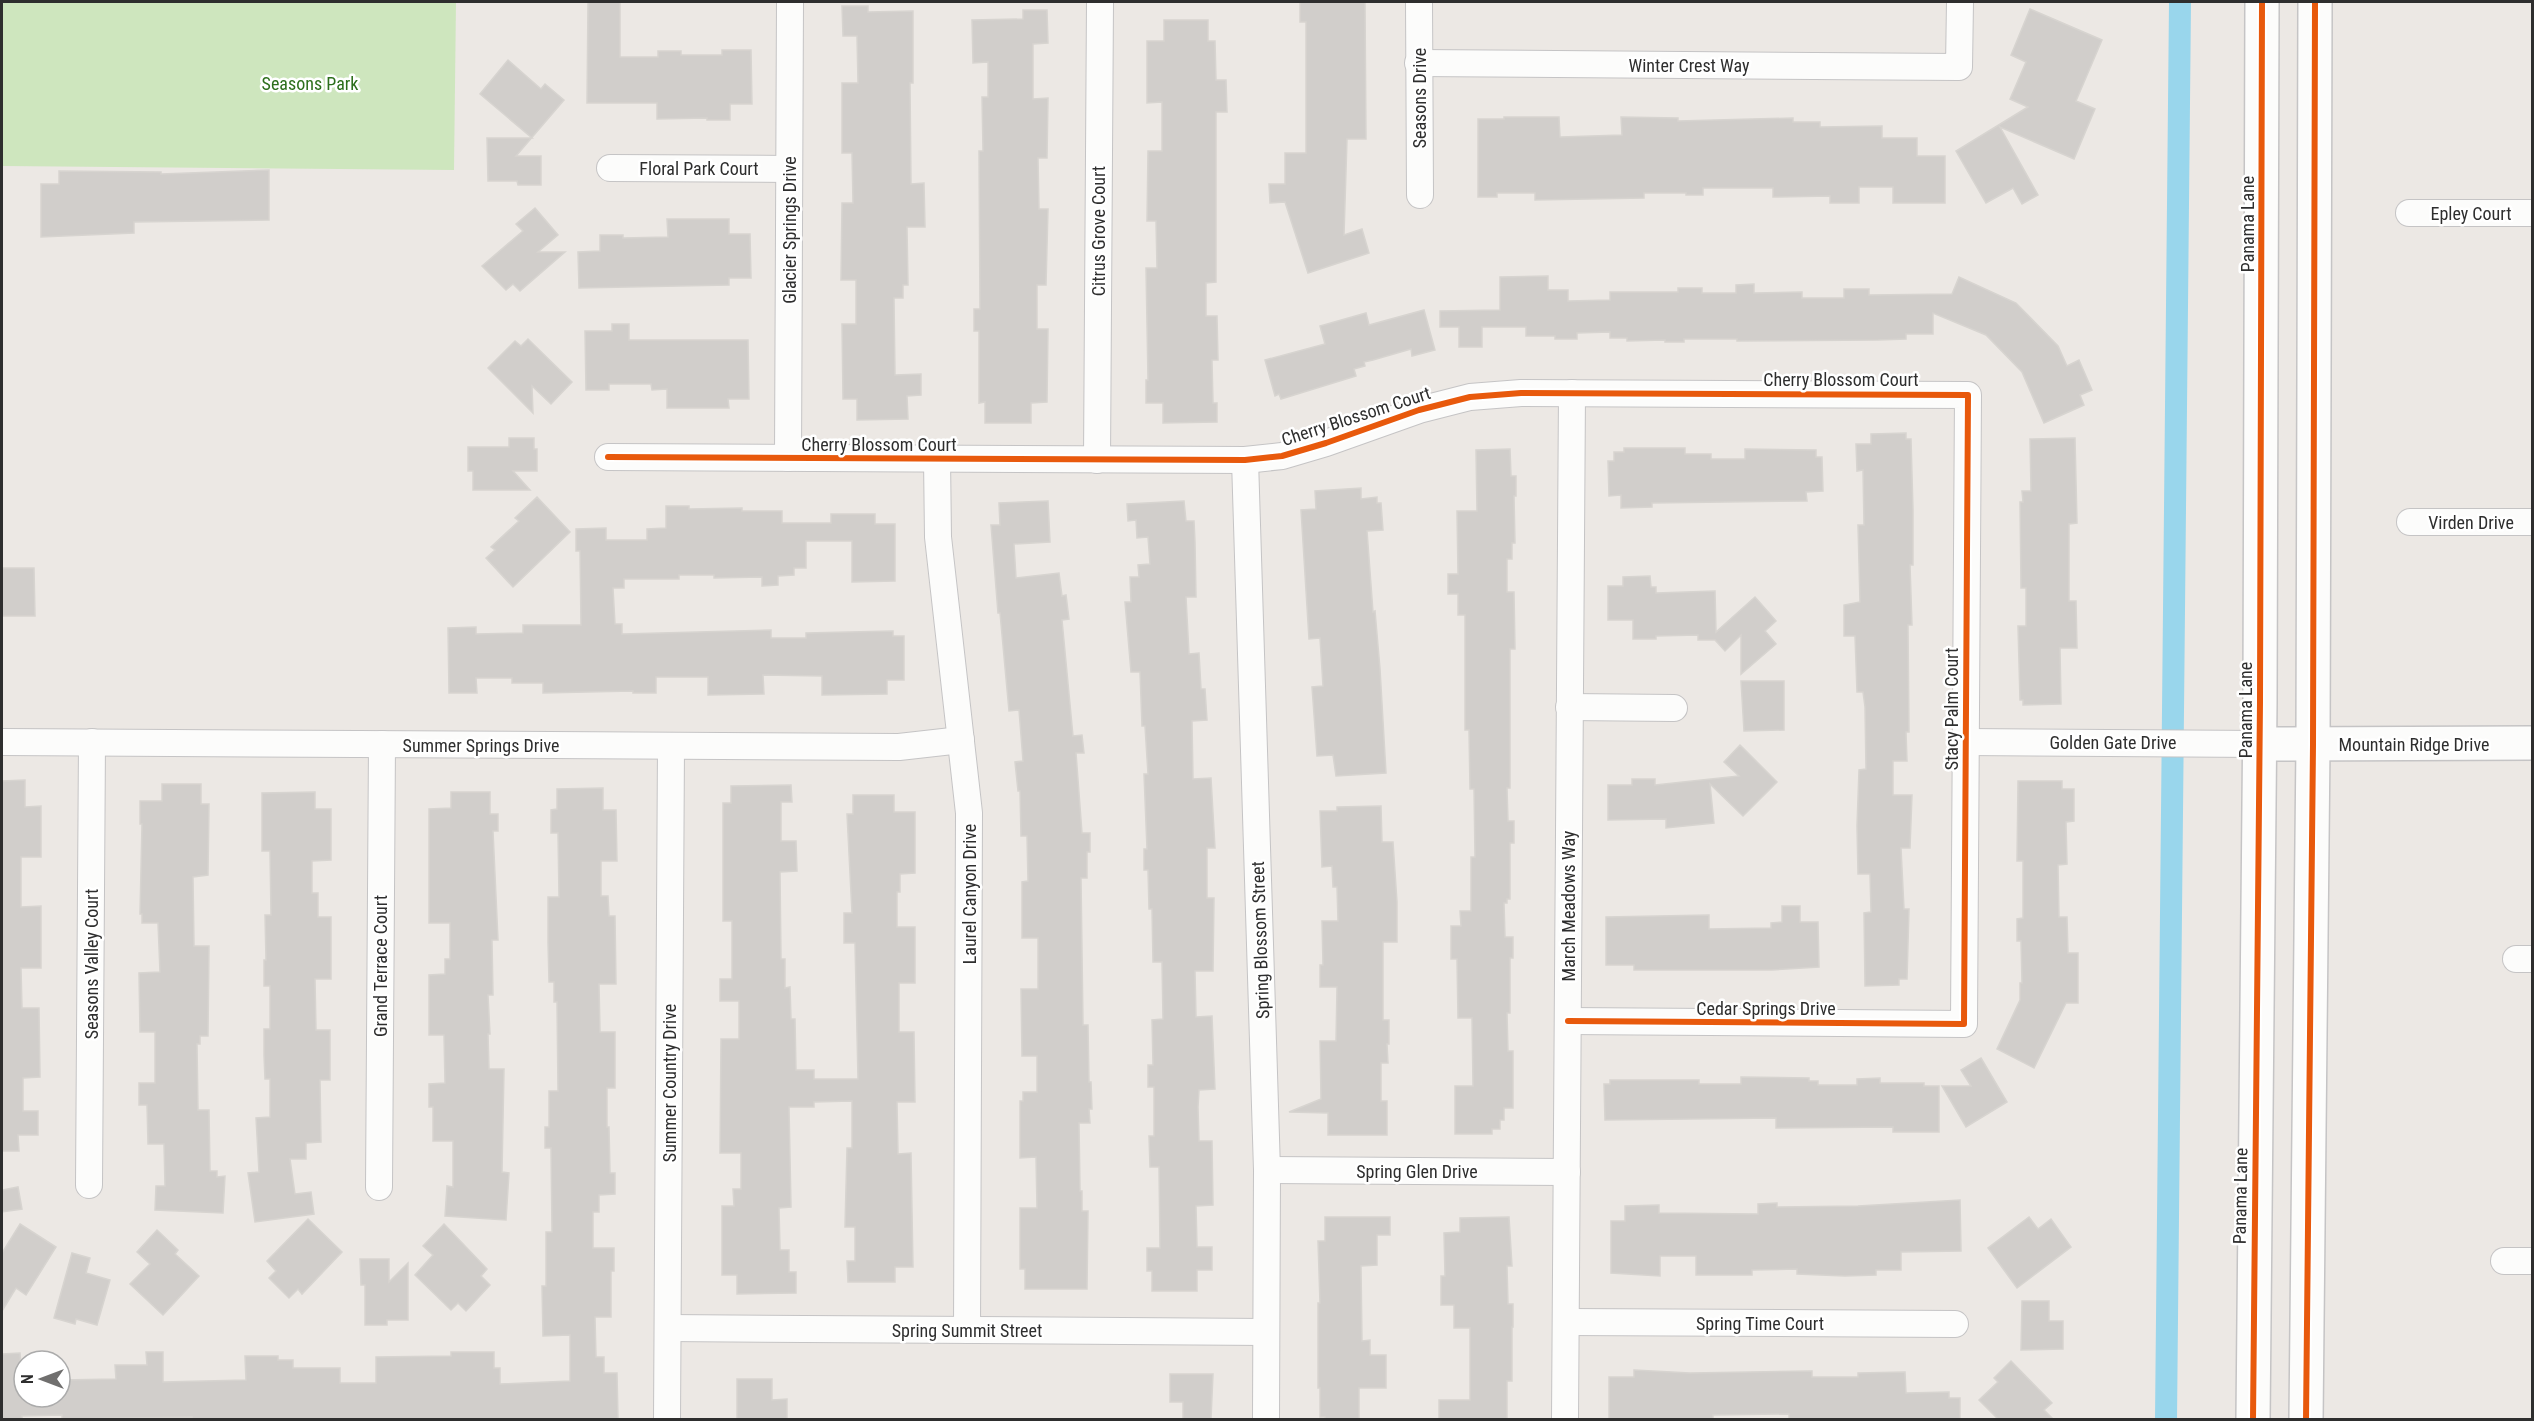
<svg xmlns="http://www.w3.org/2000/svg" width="2534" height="1421" font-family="'Roboto Condensed',sans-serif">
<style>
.green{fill:#cee6be}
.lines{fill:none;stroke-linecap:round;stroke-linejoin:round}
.canal{stroke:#99d6ec;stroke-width:22}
.building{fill:#d1cecb;stroke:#d7d4d0;stroke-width:1.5}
.minor-casing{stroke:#c5c4c5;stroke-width:28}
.tertiary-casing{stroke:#c5c4c5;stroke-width:36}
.secondary-casing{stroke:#c5c4c5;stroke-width:36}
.minor{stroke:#fcfcfb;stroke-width:26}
.tertiary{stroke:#fcfcfb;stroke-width:33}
.secondary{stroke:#fcfcfb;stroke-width:33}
.cycleway-casing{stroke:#fff;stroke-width:10}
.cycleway{stroke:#e8590c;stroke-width:6}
.labels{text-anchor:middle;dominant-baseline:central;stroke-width:5;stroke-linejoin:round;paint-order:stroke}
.street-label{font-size:18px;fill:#2e2e2e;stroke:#fff}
.park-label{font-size:18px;fill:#2c6e1b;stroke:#fff}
</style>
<rect width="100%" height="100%" fill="#ece8e4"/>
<polygon class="green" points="2,2 456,2 454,170 2,166"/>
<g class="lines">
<polyline class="canal" points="2166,1420 2180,2"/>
</g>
<g class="building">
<polygon points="588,2 620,2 620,57 658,57 658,51 681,51 681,55 722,55 722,50 751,50 752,104 730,104 730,120 707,120 707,118 657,119 657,103 587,103"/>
<polygon points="1300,2 1365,2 1366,139 1347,139 1344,235 1362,229 1369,253 1308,273 1285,202 1270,203 1269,184 1285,184 1285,153 1306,153 1306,22 1300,22"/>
<polygon points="842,6 868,6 868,12 913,11 913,83 910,83 911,184 924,183 925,227 907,227 908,285 903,285 903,298 894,298 895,375 921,374 921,395 907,396 908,419 857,420 857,399 843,399 842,324 856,324 856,280 841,280 842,203 853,203 852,153 842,153 842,83 858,83 857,36 843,36"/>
<polygon points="2030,9 2102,40 2076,101 2095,109 2074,159 2000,127 2038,195 2022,204 2013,188 1986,203 1956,151 2028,107 2010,99 2026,62 2011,55"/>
<polygon points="1023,10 1047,10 1048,43 1033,44 1033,99 1048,98 1047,158 1038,158 1039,209 1048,209 1046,285 1037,285 1037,329 1048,329 1047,402 1031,403 1031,423 985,423 985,402 979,403 979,331 974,331 974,309 980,309 979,151 983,151 982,97 988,97 988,62 973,63 972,20 1023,19"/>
<polygon points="1164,20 1208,20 1208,41 1215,41 1216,80 1226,80 1227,112 1216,112 1216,282 1206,283 1206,316 1217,316 1218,360 1212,360 1213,403 1217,403 1217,422 1163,423 1163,403 1146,403 1146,380 1148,380 1146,268 1157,268 1156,221 1147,221 1148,151 1162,151 1162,102 1147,103 1147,41 1164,41"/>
<polygon points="508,60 541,89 545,84 564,100 516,156 541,156 541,185 518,185 517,181 488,181 487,138 532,138 480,94"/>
<polygon points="1504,117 1559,117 1560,137 1622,135 1621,117 1678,118 1678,121 1793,118 1793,122 1820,122 1820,127 1882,126 1882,138 1917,138 1917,156 1945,156 1945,203 1893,203 1893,187 1859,187 1859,203 1830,203 1830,196 1773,197 1773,188 1703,188 1703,195 1686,195 1686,193 1644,193 1644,198 1535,200 1535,193 1497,193 1497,197 1478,197 1478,119 1504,119"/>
<polygon points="269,170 269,220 134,222 134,233 41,237 41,184 59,184 59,171 161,172 161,174"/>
<polygon points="535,208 558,235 538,252 565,252 520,291 513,284 506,290 482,266 523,231 516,224"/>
<polygon points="667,219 729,219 729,234 750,234 751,278 729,278 729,285 579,288 578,252 600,251 600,235 623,235 623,238 668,237"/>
<polygon points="1548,276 1548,290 1568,290 1568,301 1610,300 1610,292 1678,292 1678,288 1702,288 1702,293 1736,293 1736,285 1754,284 1754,293 1802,292 1802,298 1844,298 1844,289 1869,289 1869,295 1952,294 1959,277 2016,303 2058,346 2067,366 2079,360 2092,390 2080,395 2084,405 2044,423 2022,372 1986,335 1933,313 1933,334 1906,334 1906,339 1878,340 1737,341 1737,339 1684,339 1684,342 1665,342 1665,340 1627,341 1627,338 1610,338 1610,332 1577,333 1577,339 1555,339 1555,336 1526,336 1526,327 1482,327 1482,347 1459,347 1459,327 1440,327 1440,311 1500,310 1500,277"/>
<polygon points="1424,310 1435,350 1412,356 1411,349 1373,360 1364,362 1365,366 1354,369 1356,376 1281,399 1279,394 1275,396 1265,360 1325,344 1320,326 1366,313 1369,325"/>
<polygon points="612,324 629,324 629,340 748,340 749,399 728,399 729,408 667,408 667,389 652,390 651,384 609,384 609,390 586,390 585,331 612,331"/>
<polygon points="528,339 572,382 551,404 532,386 533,413 488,368 515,341 521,346"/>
<polygon points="1906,433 1906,439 1911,439 1913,510 1913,565 1910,565 1912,625 1908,625 1909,732 1906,732 1907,761 1893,761 1893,795 1912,795 1910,848 1901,848 1904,909 1909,909 1907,979 1899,979 1899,985 1865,986 1864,913 1871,912 1870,874 1858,874 1857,826 1859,770 1866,769 1865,707 1863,692 1857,692 1855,636 1844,636 1844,605 1860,602 1858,525 1864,525 1863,470 1857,471 1856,444 1871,444 1871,434"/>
<polygon points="509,438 534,438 534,449 537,449 537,471 513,471 530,490 473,490 473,471 468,471 468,447 509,447"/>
<polygon points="2075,438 2077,523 2069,524 2069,601 2076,601 2077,648 2060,648 2061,704 2023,705 2023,700 2020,700 2018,626 2026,626 2026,588 2021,588 2020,502 2023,502 2022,491 2031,491 2030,439"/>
<polygon points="1624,448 1685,448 1685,454 1711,454 1711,459 1745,459 1745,449 1816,450 1816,457 1822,457 1823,491 1806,492 1807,501 1652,503 1652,507 1621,508 1621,495 1609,496 1608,461 1614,461 1614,452 1624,452"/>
<polygon points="1510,449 1511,476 1516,476 1516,496 1514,496 1515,543 1512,543 1512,559 1507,559 1507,592 1514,592 1515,649 1510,649 1510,788 1507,788 1508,821 1514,821 1514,843 1510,843 1510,899 1507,899 1507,903 1504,903 1505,937 1513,937 1513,958 1510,958 1510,1013 1507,1013 1508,1051 1513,1051 1513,1108 1504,1108 1504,1120 1500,1120 1500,1129 1492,1129 1492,1134 1455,1134 1455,1086 1473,1086 1472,1018 1458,1018 1457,959 1451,959 1451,926 1461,926 1460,911 1471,911 1471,857 1475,857 1474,789 1470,789 1469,730 1465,730 1465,615 1458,615 1458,594 1448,594 1448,574 1458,574 1457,511 1477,511 1476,450"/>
<polygon points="1361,488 1361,499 1377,497 1377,503 1381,503 1383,530 1367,531 1373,612 1375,611 1380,669 1386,773 1336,776 1333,755 1317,756 1312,687 1323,686 1320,638 1309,639 1301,510 1316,509 1315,491"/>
<polygon points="537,497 570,532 513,587 486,558 495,550 491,547 519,521 515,518"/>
<polygon points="1048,501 1050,542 1014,544 1016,578 1059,573 1062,596 1066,595 1069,619 1062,620 1073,736 1082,735 1084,753 1076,753 1082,833 1090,833 1090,852 1087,852 1087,878 1081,878 1083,1025 1088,1025 1089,1082 1091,1082 1092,1109 1089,1109 1090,1123 1079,1123 1080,1191 1082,1191 1082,1211 1088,1211 1087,1289 1025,1289 1025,1269 1020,1269 1020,1208 1037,1208 1036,1157 1020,1158 1020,1101 1023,1101 1023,1092 1037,1092 1037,1056 1022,1056 1021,989 1038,989 1038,938 1022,938 1022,882 1028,881 1027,836 1021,836 1020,791 1018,791 1015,762 1023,761 1019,710 1009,711 1000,613 998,613 991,525 1000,525 999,503"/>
<polygon points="1184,501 1186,521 1194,521 1195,542 1196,597 1186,597 1189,654 1199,653 1201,689 1205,689 1207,720 1192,721 1193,779 1211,778 1215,848 1207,848 1207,898 1214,898 1213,971 1195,971 1196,1017 1212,1016 1215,1089 1199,1090 1198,1107 1199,1141 1212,1141 1213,1205 1196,1206 1197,1247 1212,1247 1212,1270 1197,1270 1197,1291 1152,1291 1152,1271 1147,1271 1147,1248 1160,1248 1159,1167 1150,1167 1149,1136 1154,1136 1154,1087 1148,1087 1148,1065 1153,1065 1152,1020 1163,1019 1162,962 1153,962 1152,909 1149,909 1148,870 1144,870 1144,849 1147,849 1144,774 1148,774 1145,726 1142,726 1140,672 1131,672 1125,602 1131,602 1130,577 1139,577 1138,565 1150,564 1148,537 1137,538 1136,520 1128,521 1127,504"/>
<polygon points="666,506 689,506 689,509 742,508 742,511 782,511 782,523 831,523 831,514 875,514 875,524 895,524 895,581 852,582 852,541 806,541 806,568 794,568 794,575 778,576 778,585 762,586 762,577 714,578 714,575 679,575 679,579 624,579 624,588 613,588 615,624 622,624 622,634 771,630 771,638 806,638 806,633 893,631 893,636 904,636 904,680 887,680 887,694 822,695 822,676 763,675 764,694 708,695 708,677 656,677 656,693 633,693 633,691 543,693 543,683 512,683 512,678 476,678 477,693 449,693 448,628 476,627 476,634 523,633 523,625 581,625 580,551 576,551 576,529 606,528 606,540 647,540 647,529 666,528"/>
<polygon points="2,568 34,568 35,616 2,616"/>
<polygon points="1650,576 1651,587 1656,587 1656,593 1715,591 1716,632 1755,597 1776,621 1765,631 1776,644 1741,674 1741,635 1725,651 1715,640 1698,640 1698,635 1656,636 1656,639 1633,639 1633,620 1608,620 1608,586 1623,586 1623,577"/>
<polygon points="1741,681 1784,681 1784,730 1744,731"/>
<polygon points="1740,745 1777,782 1743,816 1710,784 1714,823 1666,828 1666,819 1608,820 1608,785 1632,785 1632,779 1655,779 1655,785 1739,776 1724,762"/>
<polygon points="25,780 25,807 41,806 41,857 21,857 21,907 41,906 41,968 21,968 22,1008 39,1008 40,1077 23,1078 23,1111 38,1111 38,1135 18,1135 19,1151 2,1151 2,781"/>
<polygon points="2018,781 2062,781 2062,789 2074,789 2074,821 2066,822 2067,864 2058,865 2059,917 2067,917 2068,953 2078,953 2078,1003 2066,1003 2034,1068 1997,1049 2020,1000 2020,983 2022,983 2021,941 2017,941 2017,919 2023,918 2023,861 2017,861"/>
<polygon points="162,784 201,784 201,804 209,804 208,875 193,877 194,946 209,946 208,1036 200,1036 200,1044 197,1044 198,1110 209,1110 210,1171 217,1171 217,1177 225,1176 223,1213 155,1210 156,1186 165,1186 164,1144 148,1144 147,1105 139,1105 139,1083 155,1083 155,1032 140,1032 139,973 160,972 158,923 142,923 142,914 140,914 142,824 140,824 140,801 162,801"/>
<polygon points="791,785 792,802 781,802 781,841 796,841 797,871 780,872 781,959 785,959 785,988 790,987 791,1019 795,1019 796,1070 814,1070 814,1079 858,1079 855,943 844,943 844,913 852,913 847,814 853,814 853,795 894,795 894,812 915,812 915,873 900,874 900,892 897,892 897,927 915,927 915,983 899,983 899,1032 914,1032 915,1102 897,1102 898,1154 911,1153 913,1267 895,1267 895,1282 848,1282 847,1261 855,1261 855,1227 845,1227 847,1148 852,1148 852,1101 814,1102 814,1107 789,1107 791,1207 779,1208 780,1250 789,1250 789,1272 796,1272 796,1293 737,1294 737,1275 722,1275 722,1206 734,1206 733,1189 741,1189 741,1153 720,1153 721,1039 739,1039 739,1001 720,1001 720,979 732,979 732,921 723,921 723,803 731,803 731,786"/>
<polygon points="603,788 603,810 616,810 617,861 601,861 601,896 608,896 609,916 615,916 616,984 599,984 600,1032 615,1032 615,1088 607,1088 607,1127 609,1127 610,1173 615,1173 615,1194 599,1195 599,1212 593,1212 593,1248 614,1248 614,1271 611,1271 611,1317 595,1317 596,1357 604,1357 604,1373 617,1373 618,1419 192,1419 192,1417 62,1419 62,1415 22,1416 22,1419 2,1419 2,1354 20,1353 21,1367 24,1367 24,1397 61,1397 61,1380 116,1379 115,1365 147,1365 146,1352 163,1352 163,1382 246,1380 245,1356 278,1356 278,1360 293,1360 293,1368 340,1368 340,1383 376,1383 376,1357 451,1356 451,1352 494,1352 494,1368 500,1368 500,1384 570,1381 570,1335 543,1336 542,1286 546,1286 546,1232 552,1232 551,1148 545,1148 545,1127 549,1127 549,1091 558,1091 557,1002 554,1002 554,982 549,982 548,942 548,897 559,897 558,833 551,833 551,810 557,809 557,789"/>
<polygon points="315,792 315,809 331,809 331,860 312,861 312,893 318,893 318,917 331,917 331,979 315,979 316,1030 330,1030 330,1080 320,1080 321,1142 306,1143 306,1159 290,1159 295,1194 311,1192 314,1214 255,1222 248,1173 259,1172 256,1118 270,1117 270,1079 265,1079 264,1055 264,1029 270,1029 270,986 264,986 264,960 266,960 265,915 271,915 270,851 262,851 262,793"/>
<polygon points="451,792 490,792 490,814 498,814 498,831 493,831 498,940 492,940 493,995 488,995 490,1034 488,1034 489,1069 504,1069 502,1172 509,1173 506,1220 445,1216 447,1186 453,1187 453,1141 433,1141 433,1107 429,1107 429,1084 445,1083 444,1035 429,1035 429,975 445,974 445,959 450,959 450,923 429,923 429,809 451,808"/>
<polygon points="1381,806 1382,842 1393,842 1397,902 1397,942 1383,942 1383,1020 1389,1020 1389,1044 1387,1044 1388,1063 1381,1063 1381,1101 1387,1101 1387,1135 1328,1135 1328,1113 1289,1112 1321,1099 1320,1041 1336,1041 1337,987 1320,987 1320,965 1323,965 1322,921 1338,921 1337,887 1333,887 1332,866 1322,867 1320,811 1337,811 1337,807"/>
<polygon points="1782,906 1800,906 1800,922 1818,922 1819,967 1772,970 1634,970 1634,965 1606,965 1606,917 1709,915 1709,929 1771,928 1771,923 1782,922"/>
<polygon points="1981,1058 2007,1102 1966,1127 1942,1086 1971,1086 1961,1070"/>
<polygon points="1741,1077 1809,1078 1809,1081 1818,1081 1818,1085 1857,1085 1857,1079 1880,1078 1880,1083 1924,1083 1924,1086 1939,1086 1939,1132 1893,1132 1893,1127 1776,1128 1776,1118 1605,1120 1604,1084 1610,1084 1610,1080 1699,1080 1699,1084 1741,1084"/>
<polygon points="18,1187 22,1209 2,1212 2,1190"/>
<polygon points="1960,1200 1961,1251 1901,1252 1901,1270 1876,1270 1876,1275 1845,1276 1797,1274 1797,1269 1752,1270 1752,1275 1696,1275 1696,1256 1660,1256 1660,1276 1611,1273 1611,1221 1625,1221 1625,1206 1659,1205 1659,1213 1758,1214 1758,1204 1777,1203 1777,1207 1858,1206"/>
<polygon points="1325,1217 1390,1217 1390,1235 1377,1235 1377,1265 1361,1266 1362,1341 1370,1340 1370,1355 1386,1355 1386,1388 1359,1388 1359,1419 1325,1419 1325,1417 1320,1417 1320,1388 1318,1388 1318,1303 1320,1303 1318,1241 1325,1241"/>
<polygon points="1509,1217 1512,1266 1507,1266 1508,1304 1513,1304 1513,1327 1512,1327 1512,1381 1507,1381 1507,1419 1439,1419 1439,1400 1470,1400 1470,1328 1454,1328 1454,1305 1441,1305 1441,1276 1445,1276 1444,1233 1460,1232 1460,1218"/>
<polygon points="2029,1217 2038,1229 2051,1219 2071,1247 2017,1288 1988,1248"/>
<polygon points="308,1219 342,1252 302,1294 298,1289 289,1298 269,1278 276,1271 267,1261"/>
<polygon points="20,1224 56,1247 26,1295 16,1288 2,1311 2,1253"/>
<polygon points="444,1224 487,1269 481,1276 490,1285 466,1311 458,1303 451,1310 415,1275 433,1255 423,1246"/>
<polygon points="157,1230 178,1250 175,1254 199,1276 163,1315 130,1284 150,1264 137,1252"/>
<polygon points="72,1253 90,1258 86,1273 110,1280 97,1325 76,1319 75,1324 54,1318"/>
<polygon points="360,1259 389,1259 389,1282 408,1263 408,1320 387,1320 387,1325 365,1325 365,1285 361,1285"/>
<polygon points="2022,1301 2049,1301 2049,1321 2063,1321 2063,1349 2021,1350"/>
<polygon points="2011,1361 2052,1403 2044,1410 2053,1419 1998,1419 1979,1400 1998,1382 1994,1378"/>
<polygon points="1634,1370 1690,1373 1812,1371 1812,1377 1858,1377 1858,1373 1905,1372 1906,1393 1949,1392 1949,1398 1960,1398 1960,1419 1789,1419 1789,1414 1713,1415 1713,1419 1609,1419 1609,1377 1634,1377"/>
<polygon points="1170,1374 1213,1374 1211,1419 1183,1419 1183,1402 1170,1402"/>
<polygon points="737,1379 772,1379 772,1400 787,1399 787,1419 737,1419"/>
</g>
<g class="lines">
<g class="minor-casing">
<g id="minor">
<polyline points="1419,2 1420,195"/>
<polyline points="1418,63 1959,67 1960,2"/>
<polyline points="610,168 789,169"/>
<polyline points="2409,213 2532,213"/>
<polyline points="608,457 1245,460 1282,456 1326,443 1419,410 1470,397 1521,393 1968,395 1964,1024 1568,1021"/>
<polyline points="788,458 790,2"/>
<polyline points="937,459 938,537 969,813 967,1330"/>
<polyline points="1097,460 1100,2"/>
<polyline points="1245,460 1267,1170 1266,1420"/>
<polyline points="2410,522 2532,522"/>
<polyline points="1569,707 1674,708"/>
<polyline points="2,742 899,747 961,740"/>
<polyline points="1966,742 2260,744"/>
<polyline points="2516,959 2532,959"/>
<polyline points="1267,1170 1567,1172"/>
<polyline points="89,1185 92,742"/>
<polyline points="379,1187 382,744"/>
<polyline points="2504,1261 2532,1261"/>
<polyline points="1566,1322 1955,1324"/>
<polyline points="668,1328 1266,1332"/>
<polyline points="667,1420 671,746"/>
<polyline points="1565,1420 1572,393"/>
</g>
</g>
<g class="tertiary-casing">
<polyline id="tertiary" points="2260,744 2532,743"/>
</g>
<g class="secondary-casing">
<g id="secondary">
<polyline points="2253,1420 2260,702 2262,2"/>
<polyline points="2306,1420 2313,745 2315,2"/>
</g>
</g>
<use href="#minor" class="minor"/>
<use href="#tertiary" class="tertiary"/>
<use href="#secondary" class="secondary"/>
<g class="cycleway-casing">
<g id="cycleway">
<polyline points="608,457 1245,460 1282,456 1326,443 1419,410 1470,397 1521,393 1968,395 1964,1024 1568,1021"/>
<polyline points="2253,1420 2260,702 2262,2"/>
<polyline points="2306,1420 2313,745 2315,2"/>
</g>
</g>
<use href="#cycleway" class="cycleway"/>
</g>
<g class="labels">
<g class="street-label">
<text x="1689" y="65">Winter Crest Way</text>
<text transform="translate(1419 98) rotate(-90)">Seasons Drive</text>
<text x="699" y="168">Floral Park Court</text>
<text x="2471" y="213">Epley Court</text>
<text transform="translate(2247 224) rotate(-90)">Panama Lane</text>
<text transform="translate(789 230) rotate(-90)">Glacier Springs Drive</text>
<text transform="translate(1098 231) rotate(-90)">Citrus Grove Court</text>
<text x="1841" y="379">Cherry Blossom Court</text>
<text transform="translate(1356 416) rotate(-18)">Cherry Blossom Court</text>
<text x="879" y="444">Cherry Blossom Court</text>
<text x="2471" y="522">Virden Drive</text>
<text transform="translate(1951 709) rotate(-90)">Stacy Palm Court</text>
<text transform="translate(2245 710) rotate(-90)">Panama Lane</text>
<text x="2113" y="742">Golden Gate Drive</text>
<text x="2414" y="744">Mountain Ridge Drive</text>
<text x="481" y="745">Summer Springs Drive</text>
<text transform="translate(969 894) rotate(-90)">Laurel Canyon Drive</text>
<text transform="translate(1568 906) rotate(-90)">March Meadows Way</text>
<text transform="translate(1260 940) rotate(-92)">Spring Blossom Street</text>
<text transform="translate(91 964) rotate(-90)">Seasons Valley Court</text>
<text transform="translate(380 966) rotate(-90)">Grand Terrace Court</text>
<text x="1766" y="1008">Cedar Springs Drive</text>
<text transform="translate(669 1083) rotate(-90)">Summer Country Drive</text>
<text x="1417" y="1171">Spring Glen Drive</text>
<text transform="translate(2240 1196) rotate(-89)">Panama Lane</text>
<text x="1760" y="1323">Spring Time Court</text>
<text x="967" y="1330">Spring Summit Street</text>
</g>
<g class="park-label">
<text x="310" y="83">Seasons Park</text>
</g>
</g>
<rect width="2534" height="1421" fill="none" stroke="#2e2e2e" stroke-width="6"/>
<g transform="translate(42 1379) rotate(270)"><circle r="28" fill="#ffffff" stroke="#ababab" stroke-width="1.5"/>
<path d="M0-4.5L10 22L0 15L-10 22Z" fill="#706f6e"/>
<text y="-9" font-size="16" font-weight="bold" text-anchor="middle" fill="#2e2e2e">N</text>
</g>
</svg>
